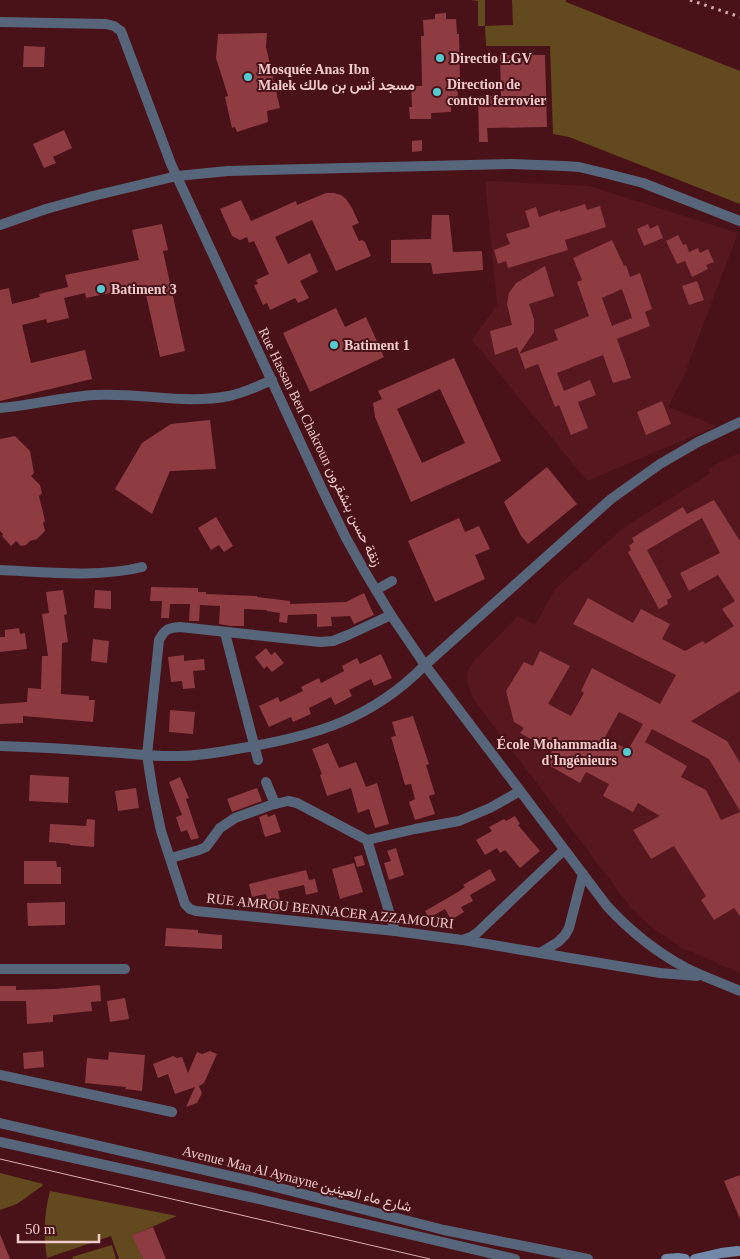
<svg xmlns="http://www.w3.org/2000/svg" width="740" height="1259" font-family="'Times New Roman',Vazirmatn,serif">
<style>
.built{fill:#57171f}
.green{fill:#63491e}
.building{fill:#8e3c42;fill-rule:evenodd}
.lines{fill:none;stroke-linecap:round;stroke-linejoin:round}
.minor{stroke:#57657a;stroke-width:10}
.tertiary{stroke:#57657a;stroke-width:10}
.secondary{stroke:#7188a9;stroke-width:10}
.tram{stroke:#d7afb0;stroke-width:1}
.rail{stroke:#d7afb0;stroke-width:3;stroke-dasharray:2.5 5;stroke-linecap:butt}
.poi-dot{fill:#52ccd0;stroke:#491118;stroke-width:2}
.labels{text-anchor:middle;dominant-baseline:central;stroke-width:4;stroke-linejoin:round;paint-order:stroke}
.poi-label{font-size:14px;font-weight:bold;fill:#f0cbcb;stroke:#491118;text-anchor:start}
.street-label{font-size:14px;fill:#f0cbcb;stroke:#491118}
</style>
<rect width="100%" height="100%" fill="#491118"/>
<g class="built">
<polygon points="485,181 589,186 738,233 683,378 668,407 717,426 587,481 472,340 497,305"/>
<polygon points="740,453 740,973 682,948 650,926 631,908 477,704 471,694 468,685 467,675 470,667 474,661 518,616 535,625 555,589 623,528 706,476 710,473 708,469 720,462"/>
</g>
<g class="green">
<polygon points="470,0 485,0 485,26 513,25 512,0 566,0 566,2 740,71 740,204 569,137 553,134 550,46 486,46 485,26 478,26 478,1"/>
<polygon points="0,1173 43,1184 42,1186 17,1204 0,1210"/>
<path d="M50 1191 177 1216 133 1235 143 1259H119L111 1236 47 1258C43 1234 44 1215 50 1191Z"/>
<polygon points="112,1245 116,1259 73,1259 72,1257"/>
</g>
<g class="building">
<polygon points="446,13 446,19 456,19 457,34 459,34 460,81 457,81 458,103 451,103 451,112 431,113 431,119 410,119 409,107 412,107 411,86 422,86 421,36 424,36 423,20 435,19 435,14"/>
<polygon points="267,33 266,47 280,108 267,111 268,122 237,132 235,127 232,128 225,97 228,96 216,58 218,34"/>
<polygon points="24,46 45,47 44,67 23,67"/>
<polygon points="500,55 545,55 547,127 487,128 488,142 479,142 478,96 501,96"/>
<polygon points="64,130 72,148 53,157 56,163 44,168 33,144"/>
<polygon points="422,140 422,151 412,152 412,141"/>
<polygon points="326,193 334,193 341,195 346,199 352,208 359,223 352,226 359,241 362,240 365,242 371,256 336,271 312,220 275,237 288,264 310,253 318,272 300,281 309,298 298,303 295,298 270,310 267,303 263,305 254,285 258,284 256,280 269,274 254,241 249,243 247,237 240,240 232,236 220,209 241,200 251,221 296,201 297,205"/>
<polygon points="585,204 587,210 600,206 606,227 565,240 568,250 508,268 506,261 498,264 494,250 510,244 506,234 530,227 525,211 536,207 539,217 560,210 560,212"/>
<polygon points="432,215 449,215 453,252 482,251 483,270 433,274 431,263 391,263 391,240 431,239"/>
<polygon points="162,224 168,250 163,251 185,351 160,357 144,286 86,298 85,293 64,298 69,318 47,323 46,319 22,325 31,363 85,350 92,379 0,401 0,290 9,288 12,304 40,297 39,294 68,287 65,275 139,260 132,230"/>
<polygon points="648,224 650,229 658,225 663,238 644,246 637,229"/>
<polygon points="678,235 683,245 686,244 689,252 698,248 700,253 708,249 714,262 706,265 708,269 692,277 685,261 677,264 666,241"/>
<path d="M612 240 624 266 626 265 630 277 640 273 652 309 645 312 650 326 617 339 631 378 613 383 603 355 557 373 564 391 590 380 596 395 578 402 588 428 571 435 559 405 555 407 538 364 525 369 517 347 495 355 490 331 512 325 507 304 509 293 516 283 545 266 554 296 529 304 534 319V332L519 354 558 340 554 330 589 316 577 282 582 280 573 258ZM622 289 632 318 612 326 602 298Z"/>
<polygon points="697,281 704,300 689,305 682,286"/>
<polygon points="336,308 345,327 366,317 384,357 310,392 283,333"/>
<path d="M454 358 501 461 411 502 375 417 373 403 382 399 378 391ZM440 389 465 443 422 463 397 409Z"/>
<polygon points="662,401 671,424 646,435 637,412"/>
<polygon points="210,420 216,469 170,471 152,514 115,489 142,443 171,424"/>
<polygon points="15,436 30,451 34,473 31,476 40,485 42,493 39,496 45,521 43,523 45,531 37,539 30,541 26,545 21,546 16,541 11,546 2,536 3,534 0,531 0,439"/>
<polygon points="547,467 577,504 528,544 521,536 504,502"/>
<path d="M714 500 740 541V691L691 721 727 741 740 763V811L709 759 652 729 645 742 687 766 681 777 706 790 721 820 740 812V916L734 908 714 920 701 900 706 896 674 846 651 859 633 830 660 816 638 803 633 812 603 796 609 784 586 772 580 783 545 763 552 751 520 733 524 728 514 722 506 691 524 662 533 666 540 651 570 666 548 704 571 716 584 693 581 691 592 668 660 704 676 675 573 624 588 598 633 623 641 609 670 624 662 639 685 651 703 641 705 644 734 626 722 609 735 601 718 575 689 591 680 573 720 553 702 518 647 550 672 597 667 600 668 604 659 609 628 552 631 550 629 546 634 542 632 538 683 507 687 514ZM619 712 643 724 628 750 605 737Z"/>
<polygon points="216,517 233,546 224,552 219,545 211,550 198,528"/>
<polygon points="459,518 465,532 479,526 490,549 475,555 485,579 435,602 408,541"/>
<polygon points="151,587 198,588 198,592 206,592 206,594 257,596 257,597 290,601 290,604 346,602 364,593 374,615 354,624 350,616 331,617 332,626 317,627 317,614 288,615 287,623 279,622 280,613 267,611 267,610 244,609 244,626 231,626 219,624 220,606 200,605 199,621 189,621 190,604 170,604 169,618 161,618 162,601 150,601"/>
<polygon points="63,590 67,614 64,615 68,642 62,643 61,694 89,696 89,700 95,700 93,722 23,716 23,723 0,724 0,704 27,702 28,688 41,689 42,656 48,656 42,614 49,613 46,592"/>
<polygon points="95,590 111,591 111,609 94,608"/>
<polygon points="19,628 20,634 25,633 27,649 0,652 0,637 5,637 5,630"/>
<polygon points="93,639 109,641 107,663 91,661"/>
<polygon points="266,648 271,655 275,652 284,663 272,672 267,666 264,669 255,657"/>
<polygon points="381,654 392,678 374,686 371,679 349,690 352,696 335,705 331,697 309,708 311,714 293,722 291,717 269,727 259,706 278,697 280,702 303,691 301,687 319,678 321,683 344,671 342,666 357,658 360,664"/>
<polygon points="184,655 184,661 204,659 205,670 193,671 195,688 183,689 182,681 171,682 168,657"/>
<polygon points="170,710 195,712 193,734 169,732"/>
<polygon points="413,716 429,764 426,765 435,794 429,796 435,814 415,820 409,802 415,799 411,784 405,785 391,737 396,736 392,722"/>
<polygon points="328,743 339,768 356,762 366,787 377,783 389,824 375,828 369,809 358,813 351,788 327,796 320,775 322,774 312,749"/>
<polygon points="30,775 69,777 68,803 29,801"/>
<polygon points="180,777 189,798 186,799 199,838 191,840 187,830 181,832 176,817 182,815 169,782"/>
<polygon points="136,788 139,808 118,811 115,791"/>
<polygon points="257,788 262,801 232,812 227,799"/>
<polygon points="267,814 268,817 275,814 281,832 265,837 259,817"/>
<polygon points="515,816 520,824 518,825 540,851 520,868 505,850 500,853 497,848 485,855 476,840 492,831 489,827 504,819 506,821"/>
<polygon points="87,819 95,820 94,847 70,845 70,844 49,842 50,824 86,826"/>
<polygon points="396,848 404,875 389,880 384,863 391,861 387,851"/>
<polygon points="362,855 365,865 357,867 354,857"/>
<polygon points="24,861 56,861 57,867 61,867 61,884 24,884"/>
<polygon points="354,863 363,892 340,899 332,869"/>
<polygon points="490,869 496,880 470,895 473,901 461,907 464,912 451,920 445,909 429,918 425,911 458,892 465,887 463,885"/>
<polygon points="306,870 309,880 315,879 318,892 306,895 304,885 278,891 282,910 275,912 270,912 266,894 252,897 249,884"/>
<polygon points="65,902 65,925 28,926 27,903"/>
<polygon points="166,928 198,930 198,933 222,935 222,949 165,946"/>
<polygon points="100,985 101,1001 91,1002 92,1011 53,1015 53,1022 27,1024 26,1001 0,1001 0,986 16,986 16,990 56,989"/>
<polygon points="125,998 129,1019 110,1022 107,1001"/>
<polygon points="43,1051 44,1067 24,1069 23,1053"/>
<polygon points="210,1051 217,1054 204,1083 199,1086 202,1093 197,1103 186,1107 195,1087 175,1094 168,1074 158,1078 153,1064 173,1056 177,1058 182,1057 188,1073 197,1052 202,1054"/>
<polygon points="109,1052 145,1055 142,1091 125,1089 126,1087 85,1083 87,1058 108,1060"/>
<polygon points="740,1175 740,1219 724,1181"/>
<polygon points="153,1227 159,1242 166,1259 143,1259 132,1235"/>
<polygon points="0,1234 10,1259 0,1259"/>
</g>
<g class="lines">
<g class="minor">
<path d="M0 22 106 24 114 26 121 31 171 164 322 489 346 538 365 572 391 615 425 665 607 906C630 931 656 952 686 968 704 977 722 983 740 991"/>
<polyline points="0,225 46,209 93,196 177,176 228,171 512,164 564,166 579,167 608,174 643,183 740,221"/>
<path d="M0 408C32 405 63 397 95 395 139 392 185 405 229 396 244 393 258 386 272 380"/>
<path d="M0 570C44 572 99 578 142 567"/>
<polyline points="376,590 392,581"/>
<path d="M391 615 348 635 333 641 320 642 180 627C168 628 165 629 159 640L147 755 153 793 161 831 185 904 190 909 196 911 395 931 462 940 471 937 477 933 564 850"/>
<polyline points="225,633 258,760"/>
<path d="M0 746C35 747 71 749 106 752 130 753 154 757 178 756 200 756 221 752 242 748 315 736 372 719 425 665L611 499 660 464 698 442 740 422"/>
<polyline points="266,782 275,804"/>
<polyline points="367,840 395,931"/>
<polyline points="171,858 199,850 206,847 220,828 235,818 271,805 288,801 297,803 367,840 415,829 459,821 490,808 520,791"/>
<polyline points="463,940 540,953 558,942 565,935 569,928 583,874"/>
<polyline points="540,953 660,973 697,976"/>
<polyline points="0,969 125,969"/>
<polyline points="0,1075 172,1112"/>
</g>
<g class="tertiary">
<polyline points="0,1123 256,1182 444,1230 588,1259"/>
<polyline points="0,1142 250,1197 515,1259"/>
</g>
<g class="secondary">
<polyline points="666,1259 678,1258 685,1259"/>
<polyline points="695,1259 721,1253 738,1251"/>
</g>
<polyline class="tram" points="0,1159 430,1259"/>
<polyline class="rail" points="690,0 740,17"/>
</g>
<g class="poi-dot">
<circle cx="440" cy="58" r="5"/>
<circle cx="248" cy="77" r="5"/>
<circle cx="437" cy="92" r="5"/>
<circle cx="101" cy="289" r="5"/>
<circle cx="334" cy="345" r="5"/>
<circle cx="627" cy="752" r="5"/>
</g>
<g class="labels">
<g class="poi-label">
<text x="450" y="58">Directio LGV</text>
<text x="258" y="69">Mosquée Anas Ibn<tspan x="258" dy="16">Malek مسجد أنس بن مالك</tspan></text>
<text x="447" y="84">Direction de<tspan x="447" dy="16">control ferrovier</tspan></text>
<text x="111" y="289">Batiment 3</text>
<text x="344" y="345">Batiment 1</text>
<text x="617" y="744" text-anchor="end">École Mohammadia<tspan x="617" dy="16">d'Ingénieurs</tspan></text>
</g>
<g class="street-label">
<text transform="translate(320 447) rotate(64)">Rue Hassan Ben Chakroun زنقة حسن بنشقرون</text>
<text transform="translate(330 911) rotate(6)">RUE AMROU BENNACER AZZAMOURI</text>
<text transform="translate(297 1179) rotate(14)">Avenue Maa Al Aynayne شارع ماء العينين</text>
</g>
</g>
<path d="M18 1234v8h81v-8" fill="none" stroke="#f0cbcb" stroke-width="2.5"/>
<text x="25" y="1234" font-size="15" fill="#f0cbcb" stroke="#491118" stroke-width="4" paint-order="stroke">50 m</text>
</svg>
